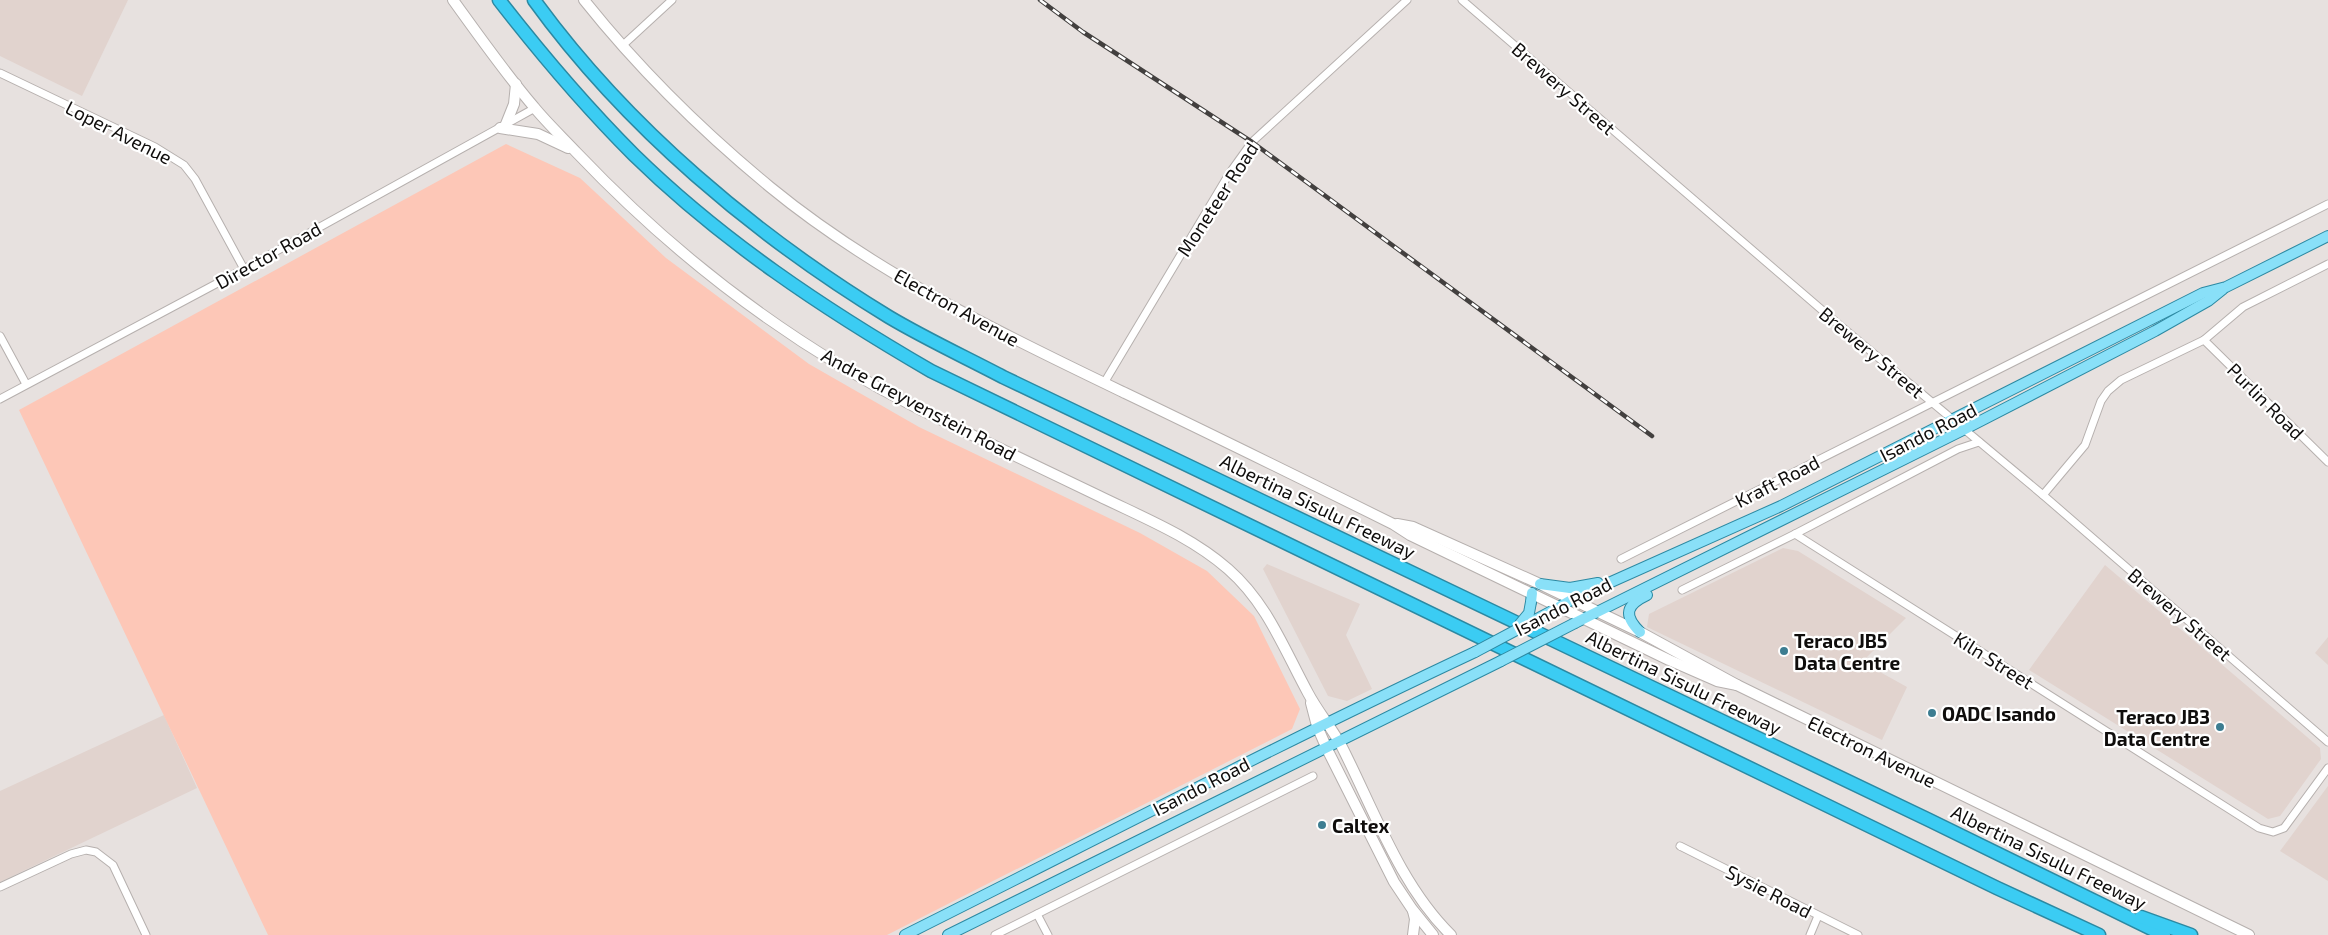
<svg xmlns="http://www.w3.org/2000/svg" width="2328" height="935" font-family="'Exo 2',sans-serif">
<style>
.built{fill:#e1d3ce}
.green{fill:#fdc7b7}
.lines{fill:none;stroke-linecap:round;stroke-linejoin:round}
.minor-casing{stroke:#b6b0ae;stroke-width:9}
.secondary-casing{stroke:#b6b0ae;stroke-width:12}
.primary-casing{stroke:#2c89a2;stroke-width:12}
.motorway-casing{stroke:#2c89a2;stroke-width:15}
.minor{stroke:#fff;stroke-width:7}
.secondary{stroke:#fff;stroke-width:10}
.primary{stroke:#89e0f8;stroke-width:10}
.motorway{stroke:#3bccf3;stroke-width:12}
.rail-casing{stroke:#43403f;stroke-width:4.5}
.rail{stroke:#fff;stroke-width:2.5;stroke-dasharray:8;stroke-linecap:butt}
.primary-bridge-casing{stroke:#2c89a2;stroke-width:12;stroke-linecap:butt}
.primary-bridge{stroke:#89e0f8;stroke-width:10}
.poi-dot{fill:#3d7d91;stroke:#fff;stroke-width:2}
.labels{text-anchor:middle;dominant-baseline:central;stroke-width:4.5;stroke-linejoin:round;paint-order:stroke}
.street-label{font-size:19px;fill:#0f0d0c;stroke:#fff}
.poi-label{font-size:19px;font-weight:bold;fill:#0f0d0c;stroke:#fff;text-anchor:start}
</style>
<rect width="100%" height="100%" fill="#e7e1df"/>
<g class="built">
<polygon points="0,0 128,0 82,96 0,56"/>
<polygon points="1783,548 1798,551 1906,618 1862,662 1907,687 1882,740 1647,627 1649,614"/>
<polygon points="1267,564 1360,604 1346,635 1372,689 1347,701 1328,696 1263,569"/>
<polygon points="2105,565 2320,748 2321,759 2280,816 2268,819 2029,670"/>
<polygon points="2328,637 2328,665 2315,653"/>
<polygon points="164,715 197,788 0,882 0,791"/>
<polygon points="2328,786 2328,881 2280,851"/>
</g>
<polygon class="green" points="506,144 580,178 666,258 809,364 919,427 1140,533 1207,571 1254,616 1300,709 1292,729 887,935 268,935 19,410"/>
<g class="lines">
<g class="minor-casing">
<g id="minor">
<polyline points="1462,0 1837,323 2043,495 2328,742"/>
<polyline points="622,46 672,0"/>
<polyline points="0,73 155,147 184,165 195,179 244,269"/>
<polyline points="0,336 26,384"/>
<polyline points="2204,340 2328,462"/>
<polyline points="1104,383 1229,174 1252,142 1407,0"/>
<polyline points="0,399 244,269 535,108"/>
<polyline points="2043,495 2085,445 2101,401 2108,391 2121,380 2204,340 2243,307 2328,264"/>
<polyline points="1795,534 2259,828 2273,832 2284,828 2328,768"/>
<polyline points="1621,559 2328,204"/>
<polyline points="1682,590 1795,534 1958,449 1979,442"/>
<polyline points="1680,846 1858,935"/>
<polyline points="0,887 71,854 86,850 96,852 113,865 146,935"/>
<polyline points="1037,914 1048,935"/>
<polyline points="995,935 1313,776"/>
<polyline points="1810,935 1818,916"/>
</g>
</g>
<g class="secondary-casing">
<g id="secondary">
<path d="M453 0C479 36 505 73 534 107 547 123 563 138 577 153 676 257 793 346 921 410 980 439 1040 468 1099 496 1144 518 1190 536 1228 569 1267 603 1284 649 1308 693 1318 712 1332 728 1342 747 1374 810 1400 885 1451 935"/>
<path d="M584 0C639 69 702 131 770 187 876 274 1002 334 1125 393 1215 436 1304 480 1393 524L1410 535 1669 660 1717 681 1737 685"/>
<polyline points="506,124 514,104 516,84"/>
<polyline points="500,128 538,134 568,148"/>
<polyline points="1397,524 1413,527 1540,584 1640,632 1737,685 2249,935"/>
<polyline points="1311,703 1317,726 1327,749 1394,882 1412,909 1433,935"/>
<polyline points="1413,911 1415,919 1413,935"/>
</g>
</g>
<g class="primary-casing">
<g id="primary">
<polyline points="1540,584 1570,588 1598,583"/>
<polyline points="1531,602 1532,593"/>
<polyline points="1552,611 1573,599 1781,506 2203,293 2226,287 2328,236"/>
<polyline points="1575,623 1965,429 2155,331 2208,301 2223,289"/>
<path d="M1640 632C1623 615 1626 605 1647 595"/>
<path d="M905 935C1095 840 1283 742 1475 652"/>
<polyline points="948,935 1501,661"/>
</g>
</g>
<g class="motorway-casing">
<g id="motorway">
<path d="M499 0C541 54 585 106 634 155 722 241 824 309 931 371L1997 888 2099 935"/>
<path d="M534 0C626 127 756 236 889 317 926 339 965 357 1003 377L1929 820 2164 935"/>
<polyline points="2141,917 2191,935"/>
</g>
</g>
<use href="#minor" class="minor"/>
<use href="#secondary" class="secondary"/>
<use href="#primary" class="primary"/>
<use href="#motorway" class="motorway"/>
<g class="rail-casing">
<polyline id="rail" points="1040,0 1083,32 1252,142 1652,436"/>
</g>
<use href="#rail" class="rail"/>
<g class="primary-bridge-casing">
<g id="primary-bridge">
<polyline points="1519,625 1529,613 1531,602"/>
<polyline points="1475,652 1552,611"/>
<polyline points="1501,661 1575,623"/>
</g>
</g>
<use href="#primary-bridge" class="primary-bridge"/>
</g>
<g class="poi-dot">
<circle cx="1784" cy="651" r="5"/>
<circle cx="1932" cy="713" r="5"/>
<circle cx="2220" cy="727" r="5"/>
<circle cx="1322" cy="825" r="5"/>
</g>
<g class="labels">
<g class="street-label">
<text transform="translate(1564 88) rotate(41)">Brewery Street</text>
<text transform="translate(119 132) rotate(27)">Loper Avenue</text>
<text transform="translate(1217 199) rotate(-57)">Moneteer Road</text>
<text transform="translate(268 255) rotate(-29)">Director Road</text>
<text transform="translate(957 307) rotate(29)">Electron Avenue</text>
<text transform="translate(1872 352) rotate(40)">Brewery Street</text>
<text transform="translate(2266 401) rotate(45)">Purlin Road</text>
<text transform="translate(919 404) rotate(28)">Andre Greyvenstein Road</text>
<text transform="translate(1928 432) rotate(-27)">Isando Road</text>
<text transform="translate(1777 481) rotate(-27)">Kraft Road</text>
<text transform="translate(1318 506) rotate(26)">Albertina Sisulu Freeway</text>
<text transform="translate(1563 606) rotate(-27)">Isando Road</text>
<text transform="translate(2180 614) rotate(41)">Brewery Street</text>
<text transform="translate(1994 660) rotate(32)">Kiln Street</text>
<text transform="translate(1684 682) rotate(26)">Albertina Sisulu Freeway</text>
<text transform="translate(1872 751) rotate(26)">Electron Avenue</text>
<text transform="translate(1201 786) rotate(-27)">Isando Road</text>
<text transform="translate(2049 857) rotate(26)">Albertina Sisulu Freeway</text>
<text transform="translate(1769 891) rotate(27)">Sysie Road</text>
</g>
<g class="poi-label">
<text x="1794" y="640">Teraco JB5<tspan x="1794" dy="22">Data Centre</tspan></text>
<text x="1942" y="713">OADC Isando</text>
<text x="2210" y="716" text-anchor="end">Teraco JB3<tspan x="2210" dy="22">Data Centre</tspan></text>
<text x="1332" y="825">Caltex</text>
</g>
</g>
</svg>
